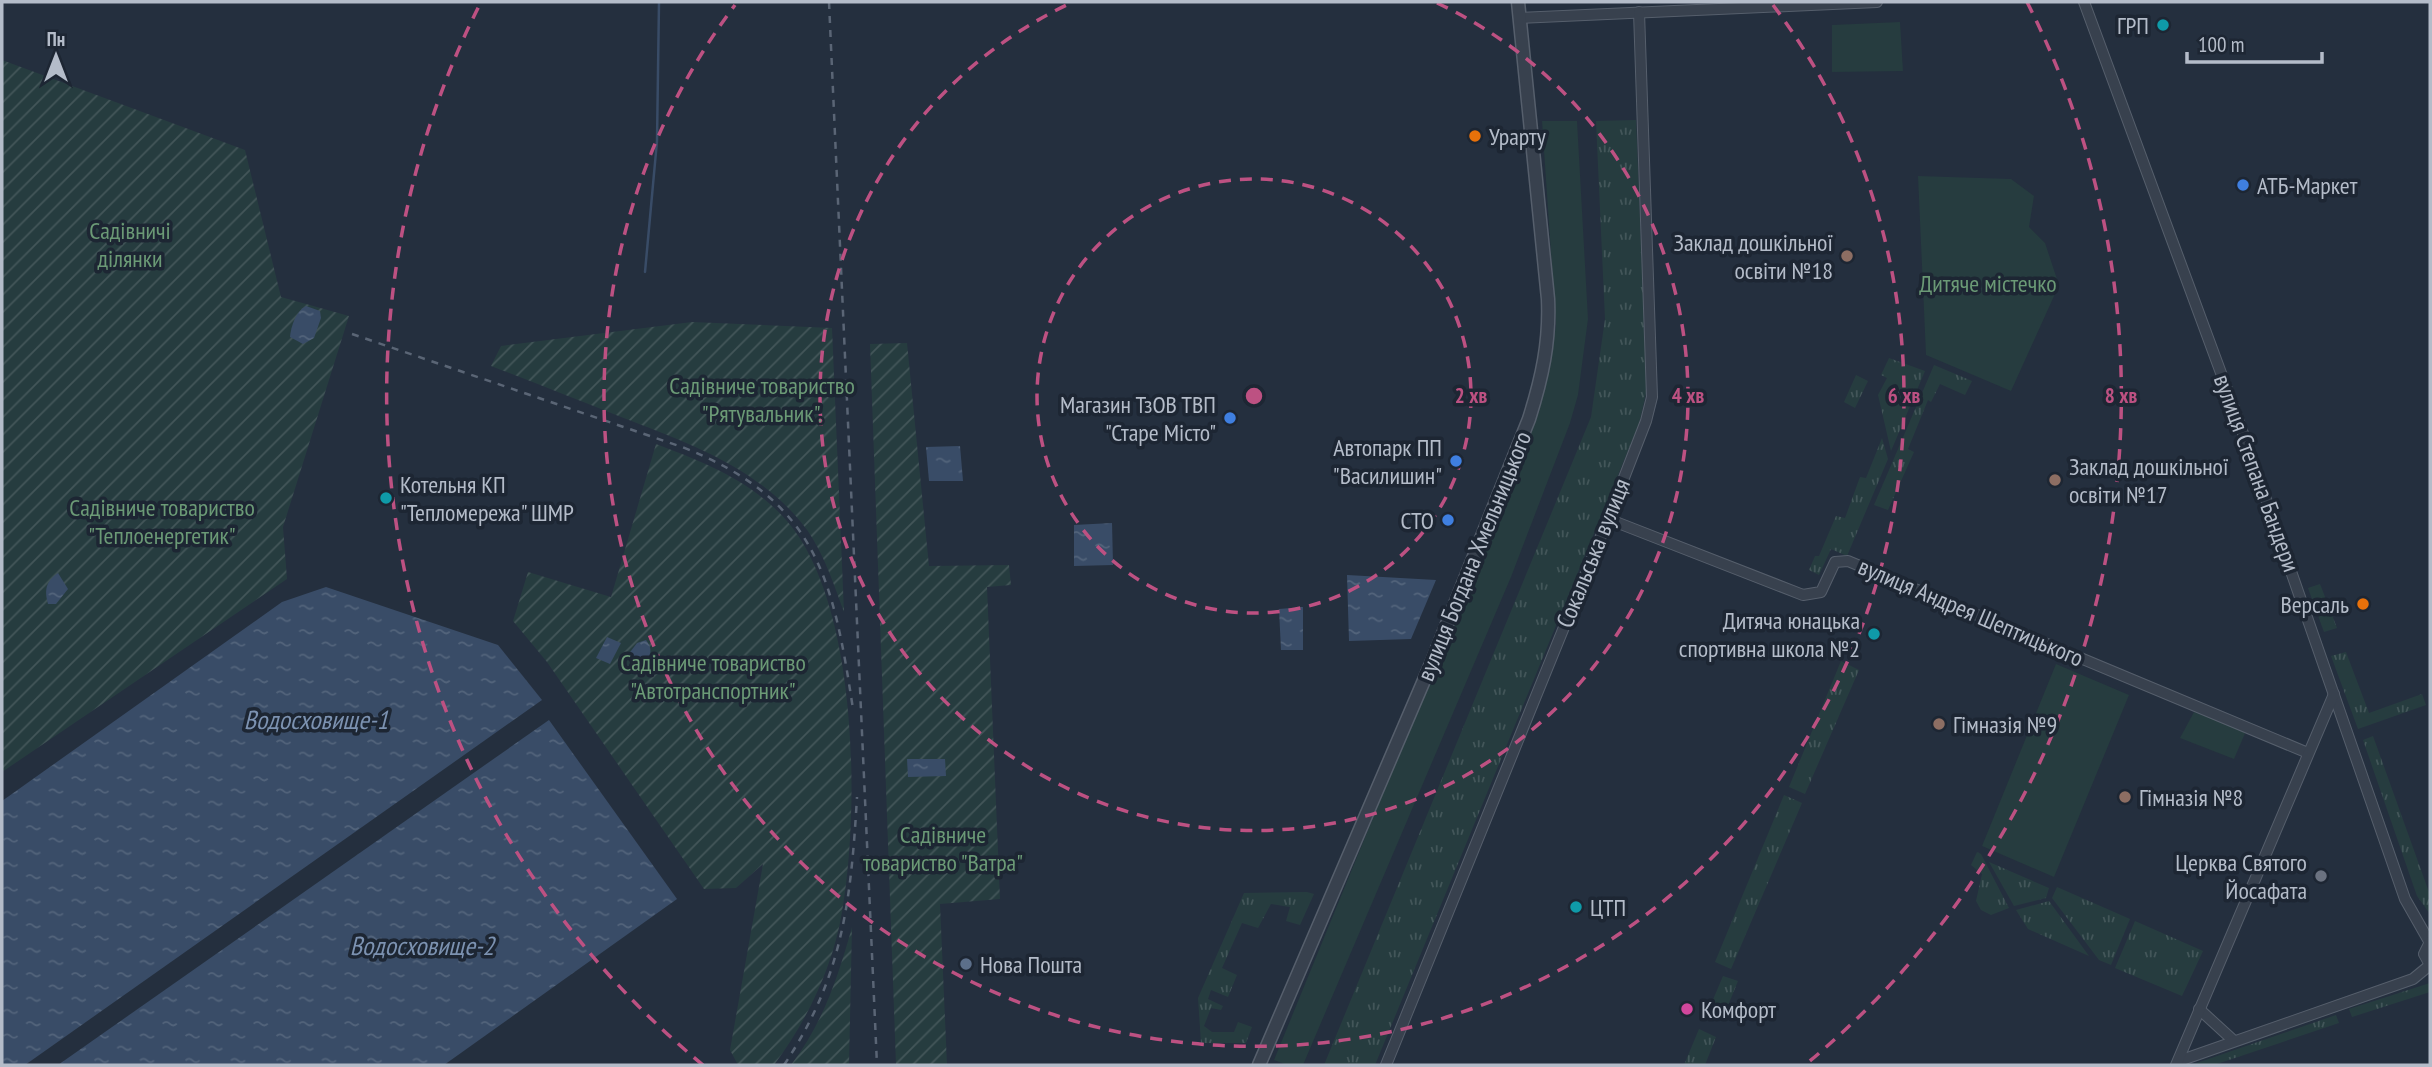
<svg xmlns="http://www.w3.org/2000/svg" width="2432" height="1067" font-family="'PT Sans Narrow',sans-serif">
<style>
.grass{fill:url(#grass-tufts)}
.park{fill:#263c3f}
.garden{fill:url(#garden-furrows)}
.water{fill:url(#water-ripples)}
.lines{fill:none;stroke-linecap:round;stroke-linejoin:round}
.stream{stroke:#394c67;stroke-width:2.5}
.minor-casing{stroke:#565f6c;stroke-width:12}
.tertiary-casing{stroke:#565f6c;stroke-width:15}
.minor{stroke:#38414e;stroke-width:10}
.tertiary{stroke:#38414e;stroke-width:12}
.rail{stroke:#5a6575;stroke-width:2.5;stroke-dasharray:7 7;stroke-linecap:butt}
.ring{fill:none;stroke:#bd5182;stroke-width:3.5;stroke-dasharray:12 9}
.culture-dot{fill:#0f9aa8;stroke:#1d2633;stroke-width:2.5}
.food-dot{fill:#e8710a;stroke:#1d2633;stroke-width:2.5}
.shop-dot{fill:#3f7fe0;stroke:#1d2633;stroke-width:2.5}
.education-dot{fill:#8d6e63;stroke:#1d2633;stroke-width:2.5}
.worship-dot{fill:#6b7280;stroke:#1d2633;stroke-width:2.5}
.service-dot{fill:#5c6f8a;stroke:#1d2633;stroke-width:2.5}
.hotel-dot{fill:#d1479c;stroke:#1d2633;stroke-width:2.5}
.labels{text-anchor:middle;dominant-baseline:central;stroke-width:7;stroke-linejoin:round;paint-order:stroke}
.poi-label{font-size:24px;fill:#b4bcc9;stroke:#1d2633;text-anchor:start}
.park-label{font-size:24px;fill:#6b9a76;stroke:#1d2633}
.street-label{font-size:24px;fill:#b4bcc9;stroke:#1d2633}
.water-label{font-size:26px;font-style:italic;fill:#7c92b1;stroke:#1d2633}
.centre{fill:#bd5182;stroke:#1d2633;stroke-width:3.5}
.ring-label{font-size:21px;text-anchor:middle;font-weight:bold;fill:#bd5182;stroke:#1d2633;stroke-width:7;stroke-linejoin:round;paint-order:stroke}
</style>
<defs>
<pattern id="grass-tufts" width="24" height="20" patternUnits="userSpaceOnUse" patternTransform="scale(1.75)"><rect width="24" height="20" fill="#263c3f"/><path d="M3 7l-1-3M5 7V3M7 7l1-3M15 17l-1-3M17 17v-4M19 17l1-3" fill="none" stroke="#435659"/></pattern>
<pattern id="garden-furrows" width="10" height="10" patternUnits="userSpaceOnUse" patternTransform="scale(1.75)"><rect width="10" height="10" fill="#263c3f"/><path d="M-1 1l2-2M0 10L10 0M9 11l2-2" fill="none" stroke="#435659"/></pattern>
<pattern id="water-ripples" width="26" height="14" patternUnits="userSpaceOnUse" patternTransform="scale(1.75)"><rect width="26" height="14" fill="#394c67"/><path d="M2 4q2-2 4 0t4 0M15 11q2-2 4 0t4 0" fill="none" stroke="#53647b"/></pattern>
</defs>
<rect width="100%" height="100%" fill="#242f3e"/>
<g class="grass">
<polygon points="1636,120 1647,389 1639,424 1375,1065 1324,1065 1591,417 1605,319 1596,121"/>
<polygon points="1889,358 1925,371 1891,451 1878,395 1887,378 1881,375"/>
<polygon points="1934,365 1972,381 1965,395 1940,384 1931,402 1928,400 1908,449 1914,452 1888,510 1874,505"/>
<polygon points="1856,375 1868,381 1855,408 1844,402"/>
<polygon points="1882,438 1888,459 1847,556 1831,549 1819,575 1809,570 1815,556 1819,556 1836,516 1845,518 1860,477 1866,478"/>
<polygon points="2320,584 2337,628 2324,632 2308,588"/>
<polygon points="2346,652 2369,713 2422,694 2426,705 2358,729 2331,656"/>
<polygon points="1841,661 1859,670 1805,794 1789,787"/>
<polygon points="2373,736 2430,895 2430,914 2417,896 2363,740"/>
<polygon points="1784,795 1802,803 1731,969 1715,962"/>
<polygon points="1977,852 1981,854 2009,908 1991,915 1981,910 1976,901 1982,874 1971,865"/>
<polygon points="1989,862 2049,888 2046,898 2014,906"/>
<polygon points="2057,887 2130,919 2111,965 2099,960 2052,898"/>
<polygon points="1307,892 1314,894 1300,925 1286,921 1290,907 1271,904 1258,928 1242,923 1222,968 1237,975 1228,997 1211,990 1208,999 1223,1006 1221,1010 1211,1008 1204,1026 1212,1032 1234,1032 1238,1022 1252,1027 1246,1043 1201,1043 1198,998 1244,893"/>
<polygon points="2049,901 2089,956 2028,929 2016,910"/>
<polygon points="2135,921 2203,951 2182,996 2115,968"/>
<polygon points="1723,976 1738,981 1727,1008 1712,1002"/>
<polygon points="2430,983 2430,992 2352,1017 2349,1009"/>
<polygon points="2336,1015 2339,1023 2214,1065 2191,1065"/>
<polygon points="1699,1029 1716,1037 1705,1065 1684,1065"/>
</g>
<g class="park">
<polygon points="1900,22 1903,71 1832,72 1832,25"/>
<polygon points="1542,121 1577,121 1588,319 1578,395 1570,423 1511,577 1303,1065 1287,1065 1274,1060 1539,412 1556,326"/>
<polygon points="1918,176 2011,179 2034,196 2029,227 2045,243 2059,285 2011,391 1926,355"/>
<polygon points="2056,664 2129,695 2054,877 1982,846"/>
<polygon points="2194,712 2246,731 2234,759 2180,738"/>
</g>
<g class="garden">
<polygon points="2,60 245,150 281,297 349,316 283,527 287,579 2,772"/>
<path d="M692 322 832 328 844 612C833 582 821 545 800 521 754 466 686 442 621 417 578 400 535 383 491 366L501 346Z"/>
<polygon points="907,343 929,566 1009,565 1011,585 987,587 1000,899 940,904 947,1065 896,1065 870,344"/>
<path d="M656 444C704 462 752 481 787 521 858 603 860 808 842 912 833 967 807 1021 774 1065H738L730 1050 763 864 736 888 704 889 547 662 513 621 528 572 611 597Z"/>
<path d="M852 927 849 1065H791C823 1023 838 977 852 927Z"/>
</g>
<g class="water">
<path d="M306 306 320 311 321 318 314 338 303 344 290 337C291 326 296 311 306 306Z"/>
<polygon points="960,446 963,481 929,481 926,447"/>
<polygon points="1112,523 1113,565 1074,566 1074,525"/>
<path d="M58 573 68 589 56 604H48C44 590 46 581 58 573Z"/>
<polygon points="1347,575 1436,580 1411,639 1349,641"/>
<polygon points="326,587 498,645 542,700 25,1065 2,1065 2,801 282,602"/>
<polygon points="1303,607 1303,650 1281,650 1279,609"/>
<polygon points="607,637 621,643 610,664 596,658"/>
<path d="M646 640C653 649 651 655 645 665L634 667 628 655 637 643Z"/>
<polygon points="549,720 677,899 444,1065 58,1065"/>
<polygon points="907,759 945,759 946,776 908,777"/>
</g>
<g class="lines">
<polyline class="stream" points="645,272 657,141 659,2"/>
<g class="minor-casing">
<g id="minor">
<polyline points="2084,2 2238,419 2405,899 2430,943"/>
<polyline points="1519,18 1877,2"/>
<polyline points="1608,519 1803,595 1821,592 1835,562 1848,561 2308,753"/>
<polyline points="2430,942 2424,954 2430,965"/>
<polyline points="2199,1009 2234,1041"/>
<polyline points="2179,1061 2413,979 2430,965"/>
<polyline points="1386,1065 1608,519 1646,421 1652,397 1639,12"/>
<polyline points="2176,1065 2334,694"/>
</g>
</g>
<g class="tertiary-casing">
<path id="tertiary" d="M1259 1065 1431 664 1529 419C1542 378 1550 342 1548 299L1518 2"/>
</g>
<use href="#minor" class="minor"/>
<use href="#tertiary" class="tertiary"/>
<g class="rail">
<polyline points="829,2 877,1065"/>
<path d="M352 334 682 447C817 500 833 578 853 709"/>
<path d="M784 1065C843 977 851 900 857 797"/>
</g>
</g>
<g class="ring">
<circle cx="1254" cy="396" r="217"/>
<path d="M1437 3A434 434 0 1 1 1071 3"/>
<path d="M1773 5A650 650 0 1 1 735 5"/>
<path d="M703 1065A867 867 0 0 1 481 2M2027 2A867 867 0 0 1 1805 1065"/>
</g>
<g class="culture-dot">
<circle cx="2163" cy="25" r="7"/>
<circle cx="386" cy="498" r="7"/>
<circle cx="1874" cy="634" r="7"/>
<circle cx="1576" cy="907" r="7"/>
</g>
<g class="food-dot">
<circle cx="1475" cy="136" r="7"/>
<circle cx="2363" cy="604" r="7"/>
</g>
<g class="shop-dot">
<circle cx="2243" cy="185" r="7"/>
<circle cx="1230" cy="418" r="7"/>
<circle cx="1456" cy="461" r="7"/>
<circle cx="1448" cy="520" r="7"/>
</g>
<g class="education-dot">
<circle cx="1847" cy="256" r="7"/>
<circle cx="2055" cy="480" r="7"/>
<circle cx="1939" cy="724" r="7"/>
<circle cx="2125" cy="797" r="7"/>
</g>
<circle class="worship-dot" cx="2321" cy="876" r="7"/>
<circle class="service-dot" cx="966" cy="964" r="7"/>
<circle class="hotel-dot" cx="1687" cy="1009" r="7"/>
<g class="labels">
<g class="poi-label">
<text x="2149" y="25" text-anchor="end">ГРП</text>
<text x="1489" y="136">Урарту</text>
<text x="2257" y="185">АТБ-Маркет</text>
<text x="1833" y="242" text-anchor="end">Заклад дошкільної<tspan x="1833" dy="28">освіти №18</tspan></text>
<text x="1216" y="404" text-anchor="end">Магазин ТзОВ ТВП<tspan x="1216" dy="28">"Старе Місто"</tspan></text>
<text x="1442" y="447" text-anchor="end">Автопарк ПП<tspan x="1442" dy="28">"Василишин"</tspan></text>
<text x="2069" y="466">Заклад дошкільної<tspan x="2069" dy="28">освіти №17</tspan></text>
<text x="400" y="484">Котельня КП<tspan x="400" dy="28">"Тепломережа" ШМР</tspan></text>
<text x="1434" y="520" text-anchor="end">СТО</text>
<text x="2349" y="604" text-anchor="end">Версаль</text>
<text x="1860" y="620" text-anchor="end">Дитяча юнацька<tspan x="1860" dy="28">спортивна школа №2</tspan></text>
<text x="1953" y="724">Гімназія №9</text>
<text x="2139" y="797">Гімназія №8</text>
<text x="2307" y="862" text-anchor="end">Церква Святого<tspan x="2307" dy="28">Йосафата</tspan></text>
<text x="1590" y="907">ЦТП</text>
<text x="980" y="964">Нова Пошта</text>
<text x="1701" y="1009">Комфорт</text>
</g>
<g class="park-label">
<text x="130" y="230">Садівничі<tspan x="130" dy="28">ділянки</tspan></text>
<text x="1988" y="283">Дитяче містечко</text>
<text x="762" y="385">Садівниче товариство<tspan x="762" dy="28">"Рятувальник".</tspan></text>
<text x="162" y="507">Садівниче товариство<tspan x="162" dy="28">"Теплоенергетик"</tspan></text>
<text x="713" y="662">Садівниче товариство<tspan x="713" dy="28">"Автотранспортник"</tspan></text>
<text x="943" y="834">Садівниче<tspan x="943" dy="28">товариство "Ватра"</tspan></text>
</g>
<g class="street-label">
<text transform="translate(2257 473) rotate(70)">вулиця Степана Бандери</text>
<text transform="translate(1593 553) rotate(-68)">Сокальська вулиця</text>
<text transform="translate(1474 556) rotate(-68)">вулиця Богдана Хмельницького</text>
<text transform="translate(1971 612) rotate(23)">вулиця Андрея Шептицького</text>
</g>
<g class="water-label">
<text x="316" y="719">Водосховище-1</text>
<text x="422" y="945">Водосховище-2</text>
</g>
</g>
<circle cx="1254" cy="396" r="10" class="centre"/>
<g class="ring-label">
<text x="1471" y="403">2 хв</text>
<text x="1688" y="403">4 хв</text>
<text x="1904" y="403">6 хв</text>
<text x="2121" y="403">8 хв</text>
</g>
<rect width="2432" height="1067" fill="none" stroke="#b4bcc9" stroke-width="7"/>
<g transform="translate(56 56)" stroke="#1d2633" stroke-width="5" paint-order="stroke">
<path d="M0-5L12 26L0 18L-12 26Z" fill="#b4bcc9"/>
<text y="-10" font-size="19" font-weight="bold" text-anchor="middle" fill="#b4bcc9">Пн</text>
</g>
<path d="M2187 52v10h135v-10" fill="none" stroke="#b4bcc9" stroke-width="3.5"/>
<text x="2198" y="52" font-size="21" fill="#b4bcc9" stroke="#1d2633" stroke-width="5" paint-order="stroke">100 m</text>
</svg>
